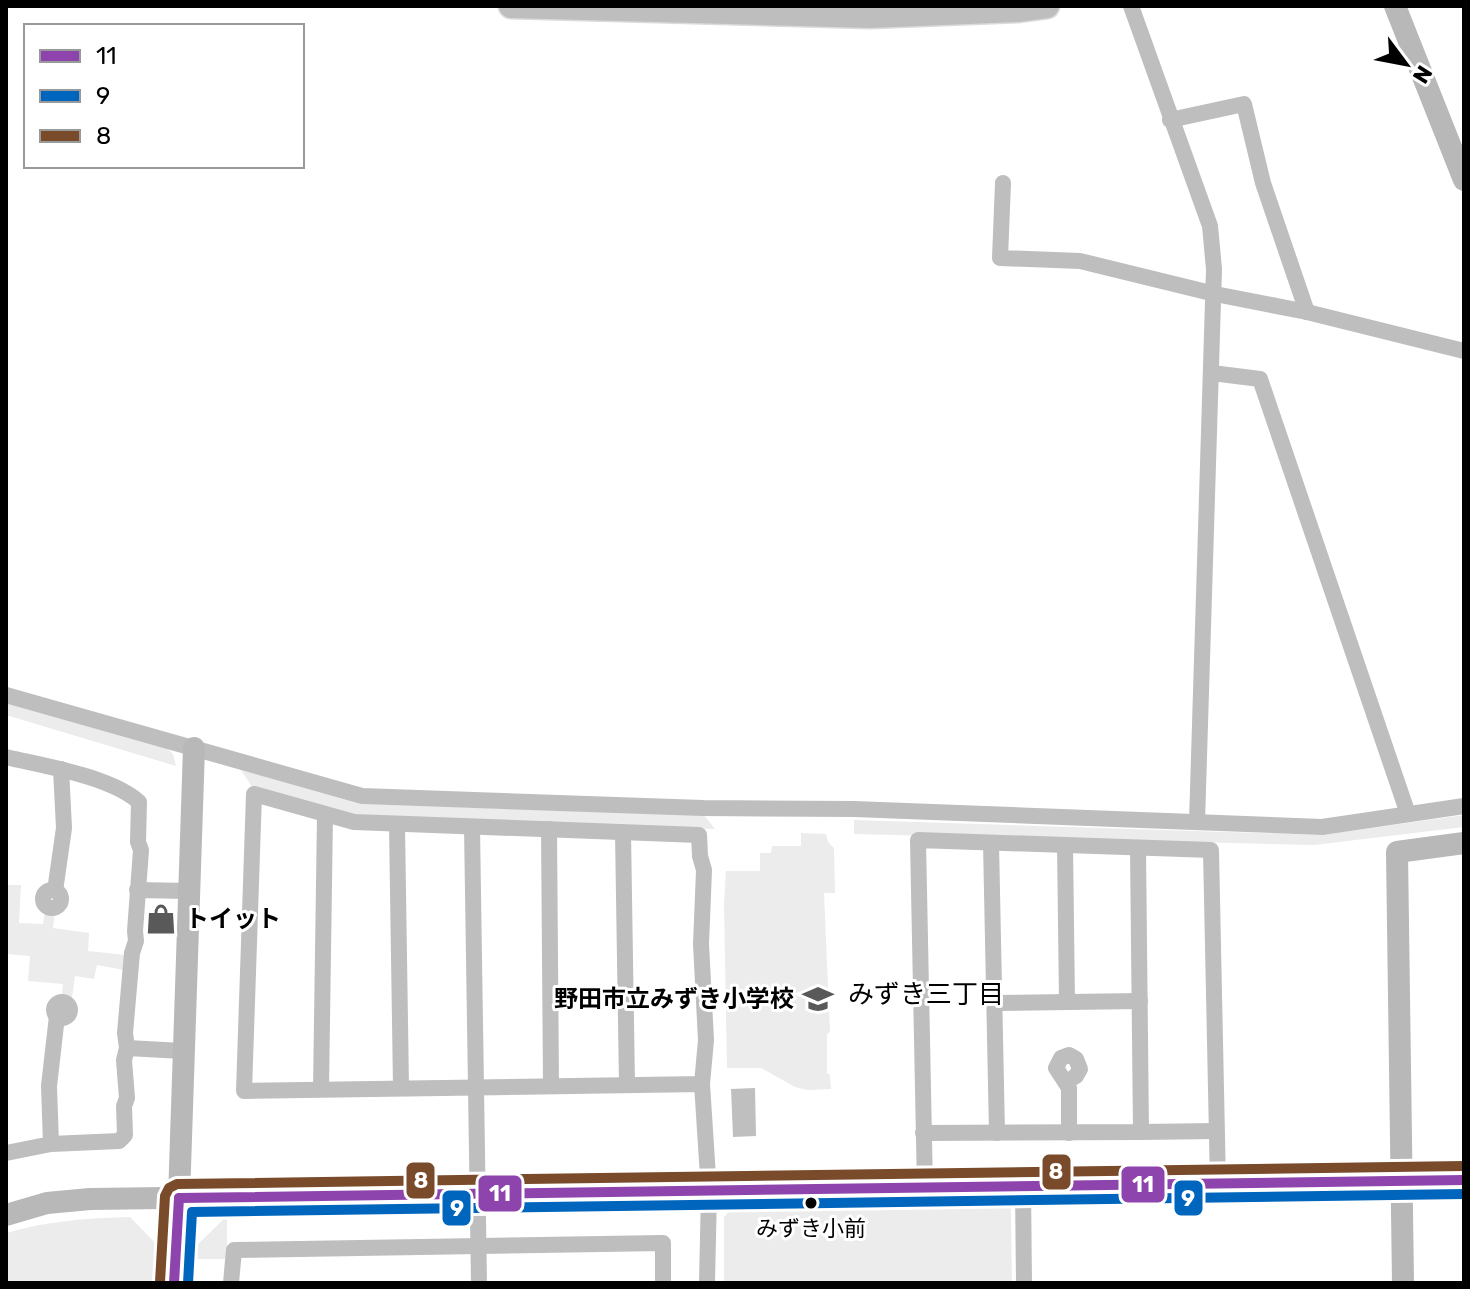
<svg xmlns="http://www.w3.org/2000/svg" width="1470" height="1289" font-family="Rubik,'Noto Sans JP',sans-serif">
<style>
.green{fill:#ececec}
.water{fill:#bfbfbf}
.lines{fill:none;stroke-linecap:round;stroke-linejoin:round}
.primary-casing{stroke:#dbdbdb;stroke-width:27}
.street{stroke:#bebebe;stroke-width:16}
.secondary{stroke:#b8b8b8;stroke-width:22}
.primary{stroke:#bebebe;stroke-width:24}
.bus-1-casing{stroke:#fff;stroke-width:16}
.bus-2-casing{stroke:#fff;stroke-width:16}
.bus-3-casing{stroke:#fff;stroke-width:16}
.bus-1{stroke:#8e44ad;stroke-width:10}
.bus-2{stroke:#0065bd;stroke-width:10}
.bus-3{stroke:#7a4b2a;stroke-width:10}
.bus-dot{fill:#000;stroke:#fff;stroke-width:3}
.labels{text-anchor:middle;dominant-baseline:central;stroke-width:6;stroke-linejoin:round;paint-order:stroke}
.bus-label{font-size:22px;fill:#000;stroke:#fff}
.poi-label{font-size:24px;font-weight:bold;fill:#000;stroke:#fff;text-anchor:start}
.neighbourhood-label{font-size:26px;fill:#000;stroke:#fff}
.line-badge{stroke:#fff;stroke-width:3}
.badge-label{font-size:22px;text-anchor:middle;font-weight:bold;fill:#fff}
</style>
<rect width="100%" height="100%" fill="#fff"/>
<g class="green">
<polygon points="6,701 165,746 173,754 176,766 6,715"/>
<polygon points="241,770 360,804 704,815 715,829 355,816 252,787"/>
<polygon points="1464,815 1464,827 1314,845 854,834 854,820 1322,835"/>
<polygon points="801,833 826,834 828,842 834,848 835,893 824,893 830,1032 827,1034 827,1073 830,1075 831,1089 808,1090 795,1087 761,1068 727,1068 724,904 726,871 760,871 760,853 771,853 772,846 801,846"/>
<polygon points="6,885 21,885 19,923 43,924 45,910 55,911 53,928 89,933 88,951 126,955 124,970 97,965 94,979 75,976 72,998 62,995 63,984 28,981 30,956 6,954"/>
<polygon points="1006,1205 1011,1209 1012,1283 724,1283 724,1217 731,1209"/>
<polygon points="227,1216 227,1259 194,1259 195,1247"/>
<path d="M130 1217 160 1248 157 1283H6V1233C47 1221 88 1218 130 1217Z"/>
</g>
<polygon class="water" points="755,1088 756,1136 733,1137 731,1089"/>
<g class="lines">
<g class="primary-casing">
<polyline id="primary" points="511,6 870,16 1017,10 1047,6"/>
</g>
<g class="street">
<polyline points="1131,6 1210,226 1214,269 1197,822"/>
<polyline points="1170,120 1244,104 1263,183 1307,312"/>
<polyline points="1003,183 1000,258 1080,261 1215,294 1307,312 1464,351"/>
<polyline points="1212,373 1260,379 1408,814"/>
<polyline points="6,695 362,796 703,808 854,809 1322,827 1464,806"/>
<path d="M6 757C43 766 110 776 139 802L138 842 141 850 135 931 136 941 132 953 125 1033 127 1048 124 1060 127 1098 124 1106 125 1135 119 1141 51 1144 6 1153"/>
<polyline points="397,825 401,1087"/>
<polyline points="472,827 479,1283"/>
<polyline points="549,829 551,1085"/>
<polyline points="623,833 627,1085"/>
<polyline points="991,843 997,1133"/>
<polyline points="1065,845 1067,1002"/>
<polyline points="137,890 189,891"/>
<circle cx="52" cy="899" r="9"/>
<polyline points="55,891 64,828 61,769"/>
<circle cx="62" cy="1010" r="8"/>
<polyline points="994,1003 1140,1001"/>
<polyline points="127,1048 183,1051"/>
<polyline points="1066,1082 1076,1076 1080,1069 1076,1059 1069,1055 1061,1058 1056,1068 1069,1088 1069,1133"/>
<polyline points="702,1084 244,1091 254,794 354,822 699,835 700,856 704,870 701,944 706,1040 702,1084 709,1192 707,1283"/>
<polyline points="321,1089 325,815"/>
<polyline points="1141,1132 1216,1131"/>
<polyline points="923,1133 1141,1132 1138,848"/>
<polyline points="51,1144 49,1086 57,1016"/>
<polyline points="1023,1187 1024,1283"/>
<polyline points="925,1188 918,840 1211,850 1218,1184"/>
<polyline points="231,1283 234,1250 663,1243 663,1283"/>
</g>
<g class="secondary">
<polyline points="1395,6 1464,180"/>
<polyline points="6,1215 47,1203 90,1199 1464,1180"/>
<polyline points="174,1283 179,1198 194,748"/>
<polyline points="1403,1283 1397,852 1464,843"/>
</g>
<use href="#primary" class="primary"/>
<g class="bus-1-casing">
<g id="bus-1">
<polyline points="179,1198 1464,1180"/>
<polyline points="174,1283 179,1198"/>
</g>
</g>
<g class="bus-2-casing">
<polyline id="bus-2" points="188,1283 192,1212 1464,1194"/>
</g>
<g class="bus-3-casing">
<polyline id="bus-3" points="160,1282 165,1196 169,1188 177,1184 1464,1166"/>
</g>
<use href="#bus-1" class="bus-1"/>
<use href="#bus-2" class="bus-2"/>
<use href="#bus-3" class="bus-3"/>
</g>
<defs>
<g id="shop-bare" transform="scale(2.4)"><path d="M-5-2.5h2.3a2.7 3.5 0 0 1 5.4 0H5L5.5 6h-11ZM-1.5-2.5h3a1.5 2.3 0 0 0-3 0Z" fill="#595959" stroke="#fff" stroke-width="2.5" paint-order="stroke"/></g>
<g id="school-bare" transform="scale(2.4)"><path d="M0-5L7-2L0 1L-7-2ZM-4 1L0 2.5L4 1V4Q0 6-4 4Z" fill="#595959" stroke="#fff" stroke-width="2.5" paint-order="stroke"/></g>
</defs>
<g fill-rule="evenodd">
<use href="#shop-bare" x="161" y="919"/>
<use href="#school-bare" x="818" y="999"/>
</g>
<circle class="bus-dot" cx="811" cy="1203" r="7"/>
<g class="labels">
<g class="bus-label">
<text x="811" y="1228">みずき小前</text>
</g>
<g class="poi-label">
<text x="185" y="919">トイット</text>
<text x="794" y="999" text-anchor="end">野田市立みずき小学校</text>
</g>
<g class="neighbourhood-label">
<text x="926" y="994">みずき三丁目</text>
</g>
</g>
<g class="line-badge">
<rect x="1041" y="1153" width="31" height="38" rx="8" fill="#7a4b2a"/>
<rect x="405" y="1161" width="31" height="39" rx="8" fill="#7a4b2a"/>
<rect x="1120" y="1165" width="46" height="39" rx="8" fill="#8e44ad"/>
<rect x="477" y="1174" width="46" height="39" rx="8" fill="#8e44ad"/>
<rect x="1173" y="1179" width="31" height="38" rx="8" fill="#0065bd"/>
<rect x="441" y="1189" width="31" height="38" rx="8" fill="#0065bd"/>
</g>
<g class="badge-label">
<text x="1056" y="1179">8</text>
<text x="421" y="1188">8</text>
<text x="1143" y="1192">11</text>
<text x="500" y="1201">11</text>
<text x="1188" y="1206">9</text>
<text x="457" y="1216">9</text>
</g>
<rect width="1470" height="1289" fill="none" stroke="#000000" stroke-width="16"/>
<rect x="24" y="24" width="280" height="144" fill="#ffffff" stroke="#999999" stroke-width="2"/>
<rect x="40" y="50" width="40" height="12" fill="#8e44ad" stroke="#999999" stroke-width="2"/>
<text x="96" y="64" font-size="24" fill="#000000">11</text>
<rect x="40" y="90" width="40" height="12" fill="#0065bd" stroke="#999999" stroke-width="2"/>
<text x="96" y="104" font-size="24" fill="#000000">9</text>
<rect x="40" y="130" width="40" height="12" fill="#7a4b2a" stroke="#999999" stroke-width="2"/>
<text x="96" y="144" font-size="24" fill="#000000">8</text>
<g transform="translate(1406 64) rotate(122)" stroke="#ffffff" stroke-width="6" paint-order="stroke">
<path d="M0-6L14 30L0 20L-14 30Z" fill="#000000"/>
<text y="-12" font-size="22" font-weight="bold" text-anchor="middle" fill="#000000">N</text>
</g>
</svg>
